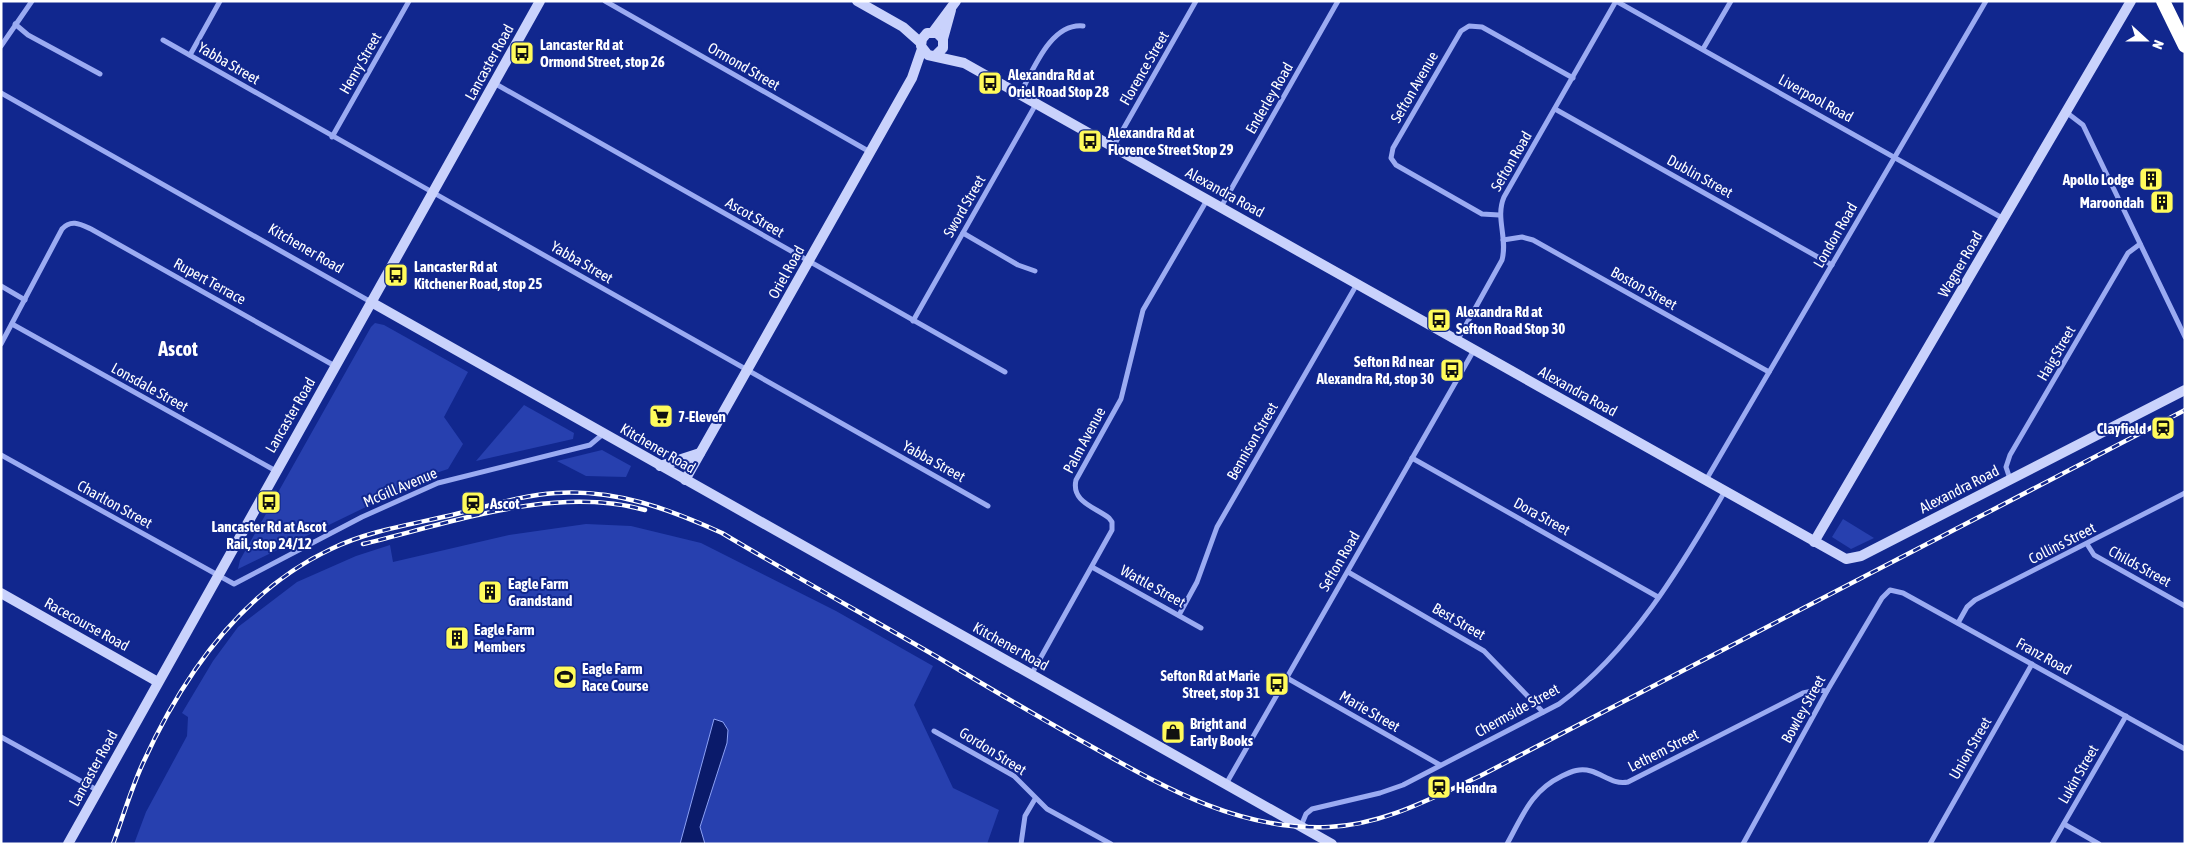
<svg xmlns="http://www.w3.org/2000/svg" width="2186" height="845" font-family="'Asap Condensed',sans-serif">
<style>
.green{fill:#2740af}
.water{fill:#0a1a6a;stroke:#8ca1f5}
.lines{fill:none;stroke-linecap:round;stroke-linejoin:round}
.street{stroke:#9babf2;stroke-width:5}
.secondary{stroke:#c9d2fc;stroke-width:10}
.highway{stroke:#fff;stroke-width:14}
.rail-casing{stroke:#fff;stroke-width:4.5}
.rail{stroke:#11278e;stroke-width:2.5;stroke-dasharray:8;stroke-linecap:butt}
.labels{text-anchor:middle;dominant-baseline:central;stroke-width:4;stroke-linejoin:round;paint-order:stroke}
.poi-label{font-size:15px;font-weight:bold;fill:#fff;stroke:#11278e;text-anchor:start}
.street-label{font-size:15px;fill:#fff;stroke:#11278e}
.district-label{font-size:20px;font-weight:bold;fill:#fff;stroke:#11278e}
</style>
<rect width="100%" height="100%" fill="#11278e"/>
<g class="green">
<polygon points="375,323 384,325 468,372 444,417 463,444 448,469 436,473 238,569 240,560 371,327"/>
<polygon points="524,405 574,433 573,439 476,461"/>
<polygon points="602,450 631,466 626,477 586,476 557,461"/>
<polygon points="1843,519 1874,538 1851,549 1832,537"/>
<polygon points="586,524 631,526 701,543 836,611 933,666 914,705 953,788 999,810 987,844 134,844 146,812 187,736 188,717 182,713 213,661 238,627 297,582 356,556 390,545 393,562 509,535"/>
</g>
<polygon class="water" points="714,719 723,722 728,730 727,743 700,827 705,844 680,844"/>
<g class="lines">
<g class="street">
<polyline points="605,1 870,152"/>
<polyline points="1616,1 2004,219"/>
<polyline points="15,24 28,35 100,74"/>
<polyline points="163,40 988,506"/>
<polyline points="1,46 32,1"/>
<polyline points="1703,49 1731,1"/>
<polyline points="190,55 220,1"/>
<polyline points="494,83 1005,372"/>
<polyline points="1,93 371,302"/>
<path d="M1020 94C1033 71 1050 23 1083 26"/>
<polyline points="1555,109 1832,265"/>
<polyline points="2066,112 2083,125 2185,337"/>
<polyline points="332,137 409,1"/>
<polyline points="1113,147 1196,1"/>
<polyline points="1221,207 1338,1"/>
<polyline points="1499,215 1482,214 1396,165 1391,158 1393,148 1461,31 1469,26 1482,27 1573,78"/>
<polyline points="963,233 1018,265 1035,271"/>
<polyline points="1503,240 1522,237 1533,240 1769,372"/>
<polyline points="1,286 25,300"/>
<polyline points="913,321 1036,104"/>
<polyline points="12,324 276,471"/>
<path d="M1457 341 1502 260C1508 238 1495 218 1504 197L1616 1"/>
<path d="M1 344 62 229C71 219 80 224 91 229L335 366"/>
<polyline points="1,455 234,584 362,517 438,483 590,445 603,434"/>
<polyline points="1412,458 1658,597"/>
<polyline points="2010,479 2006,467 2010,455 2128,253 2140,244"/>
<polyline points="1706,480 1986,1"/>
<polyline points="2087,544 2094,555 2185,606"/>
<polyline points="1092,567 1201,628"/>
<polyline points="1348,572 1484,651 1543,712"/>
<polyline points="1179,615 1197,582 1217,527 1357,284"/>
<polyline points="1958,623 1967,607 1975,600 2185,493"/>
<path d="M1031 675 1112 530V522L1109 518C1095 507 1071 502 1076 480L1121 399 1143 310 1207 200"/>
<polyline points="1287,678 1440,765"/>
<polyline points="934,731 1014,776 1047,809 1111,844"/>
<polyline points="1,737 97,790"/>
<polyline points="1226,784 1474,350"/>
<polyline points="2064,824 2099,844"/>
<path d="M1301 826 1306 814 1312 809 1380 793 1403 785 1559 704C1631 651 1681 567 1725 491"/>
<polyline points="1021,844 1025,816 1035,799"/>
<path d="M1507 844C1523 815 1531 791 1562 776 1572 771 1580 768 1591 771 1604 775 1614 785 1628 782L1803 693 1817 690 1827 691"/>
<polyline points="1743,844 1827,691 1882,598 1890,590 1903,593 2185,749"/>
<polyline points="1930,844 2032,664"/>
<polyline points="2052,844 2126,716"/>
</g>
<g class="secondary">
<polyline points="857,1 903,27 921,43"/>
<polyline points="933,32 956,1"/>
<polyline points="943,39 951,10"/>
<polyline points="936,55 943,48 943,39 937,33 927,33 922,39 921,46 928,55 964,63 1846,559 1861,556 2185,390"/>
<polyline points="371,302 1332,844"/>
<polyline points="660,466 700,453"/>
<polyline points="685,480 912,78 922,49"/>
<polyline points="1814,542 2131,1"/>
<polyline points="1,593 158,682"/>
<polyline points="68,844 540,1"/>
</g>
<polyline class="highway" points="2163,1 2185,46"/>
<g class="rail-casing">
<g id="rail">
<path d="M363 544C451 523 554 485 645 510"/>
<path d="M113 844C123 817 131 789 143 763 183 675 242 591 331 549 370 530 415 524 456 514 488 506 523 495 556 493 616 489 669 509 722 533 794 576 867 616 939 658 991 689 1043 720 1096 749 1169 790 1242 831 1329 827 1383 825 1432 798 1480 776L2185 410"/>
</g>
</g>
<use href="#rail" class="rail"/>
</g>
<defs>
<g id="bus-square" transform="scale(1.25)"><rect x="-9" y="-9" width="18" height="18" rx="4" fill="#fffb5b" stroke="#11278e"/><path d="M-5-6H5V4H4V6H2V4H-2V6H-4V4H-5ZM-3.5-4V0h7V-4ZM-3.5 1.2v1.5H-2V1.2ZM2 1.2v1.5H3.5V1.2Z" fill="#111"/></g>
<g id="building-square" transform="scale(1.25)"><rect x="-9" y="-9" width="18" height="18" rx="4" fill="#fffb5b" stroke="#11278e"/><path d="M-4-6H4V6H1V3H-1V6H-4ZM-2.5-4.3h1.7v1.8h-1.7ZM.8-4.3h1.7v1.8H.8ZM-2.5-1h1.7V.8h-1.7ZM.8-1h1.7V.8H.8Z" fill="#111"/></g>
<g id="supermarket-square" transform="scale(1.25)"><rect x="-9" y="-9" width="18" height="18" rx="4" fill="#fffb5b" stroke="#11278e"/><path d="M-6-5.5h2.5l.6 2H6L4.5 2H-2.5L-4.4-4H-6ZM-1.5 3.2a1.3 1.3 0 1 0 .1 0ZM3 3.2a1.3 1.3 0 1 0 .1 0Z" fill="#111"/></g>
<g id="station-square" transform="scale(1.25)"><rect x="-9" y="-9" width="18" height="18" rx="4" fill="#fffb5b" stroke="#11278e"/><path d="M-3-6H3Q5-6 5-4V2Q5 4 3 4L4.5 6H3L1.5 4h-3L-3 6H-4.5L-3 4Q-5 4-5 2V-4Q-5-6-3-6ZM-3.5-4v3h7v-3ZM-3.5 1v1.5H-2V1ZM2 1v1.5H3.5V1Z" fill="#111"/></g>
<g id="stadium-square" transform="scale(1.25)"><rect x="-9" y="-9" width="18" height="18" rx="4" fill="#fffb5b" stroke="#11278e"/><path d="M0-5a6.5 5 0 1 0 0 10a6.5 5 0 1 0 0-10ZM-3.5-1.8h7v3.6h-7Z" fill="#111"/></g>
<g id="shop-square" transform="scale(1.25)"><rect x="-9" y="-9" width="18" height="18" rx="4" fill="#fffb5b" stroke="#11278e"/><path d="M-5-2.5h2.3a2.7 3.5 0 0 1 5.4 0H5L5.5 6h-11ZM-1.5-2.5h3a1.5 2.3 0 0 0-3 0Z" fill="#111"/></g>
</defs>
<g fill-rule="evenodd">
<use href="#bus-square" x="522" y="53"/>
<use href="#bus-square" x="990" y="83"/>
<use href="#bus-square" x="1090" y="141"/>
<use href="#building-square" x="2151" y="179"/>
<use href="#building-square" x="2162" y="202"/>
<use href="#bus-square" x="396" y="275"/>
<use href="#bus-square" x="1439" y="320"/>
<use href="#bus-square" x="1452" y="370"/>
<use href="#supermarket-square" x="661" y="416"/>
<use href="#station-square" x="2163" y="428"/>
<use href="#bus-square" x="269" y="502"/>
<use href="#station-square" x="473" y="503"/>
<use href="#building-square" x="490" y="592"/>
<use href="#building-square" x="457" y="638"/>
<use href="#stadium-square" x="565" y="677"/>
<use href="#bus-square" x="1277" y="684"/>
<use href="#shop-square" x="1173" y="732"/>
<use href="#station-square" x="1439" y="787"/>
</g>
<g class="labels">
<g class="poi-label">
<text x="540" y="44">Lancaster Rd at<tspan x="540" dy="17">Ormond Street, stop 26</tspan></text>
<text x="1008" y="74">Alexandra Rd at<tspan x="1008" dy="17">Oriel Road Stop 28</tspan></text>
<text x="1108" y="132">Alexandra Rd at<tspan x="1108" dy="17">Florence Street Stop 29</tspan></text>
<text x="2134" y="179" text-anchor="end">Apollo Lodge</text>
<text x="2144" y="202" text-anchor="end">Maroondah</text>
<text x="414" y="266">Lancaster Rd at<tspan x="414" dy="17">Kitchener Road, stop 25</tspan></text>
<text x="1456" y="311">Alexandra Rd at<tspan x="1456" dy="17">Sefton Road Stop 30</tspan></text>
<text x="1434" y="361" text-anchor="end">Sefton Rd near<tspan x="1434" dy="17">Alexandra Rd, stop 30</tspan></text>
<text x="678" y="416">7-Eleven</text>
<text x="2146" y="428" text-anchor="end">Clayfield</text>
<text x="490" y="503">Ascot</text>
<text x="269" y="526" text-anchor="middle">Lancaster Rd at Ascot<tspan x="269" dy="17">Rail, stop 24/12</tspan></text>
<text x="508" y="583">Eagle Farm<tspan x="508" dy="17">Grandstand</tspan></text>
<text x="474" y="629">Eagle Farm<tspan x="474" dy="17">Members</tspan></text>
<text x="582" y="668">Eagle Farm<tspan x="582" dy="17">Race Course</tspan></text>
<text x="1260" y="675" text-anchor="end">Sefton Rd at Marie<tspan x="1260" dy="17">Street, stop 31</tspan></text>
<text x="1190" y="723">Bright and<tspan x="1190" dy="17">Early Books</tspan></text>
<text x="1456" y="787">Hendra</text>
</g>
<g class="street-label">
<text transform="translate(489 62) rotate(-61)">Lancaster Road</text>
<text transform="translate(229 63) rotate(30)">Yabba Street</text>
<text transform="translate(360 63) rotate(-60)">Henry Street</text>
<text transform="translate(744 66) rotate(30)">Ormond Street</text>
<text transform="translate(1144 68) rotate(-60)">Florence Street</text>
<text transform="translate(1414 87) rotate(-60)">Sefton Avenue</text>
<text transform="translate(1269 98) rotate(-60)">Enderley Road</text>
<text transform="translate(1816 98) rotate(29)">Liverpool Road</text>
<text transform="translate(1511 161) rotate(-60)">Sefton Road</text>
<text transform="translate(1700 176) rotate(29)">Dublin Street</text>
<text transform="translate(1225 192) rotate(29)">Alexandra Road</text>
<text transform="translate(964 206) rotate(-60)">Sword Street</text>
<text transform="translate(755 217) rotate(30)">Ascot Street</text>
<text transform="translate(1835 235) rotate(-60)">London Road</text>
<text transform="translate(306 248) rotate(30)">Kitchener Road</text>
<text transform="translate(582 262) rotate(30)">Yabba Street</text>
<text transform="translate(1960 264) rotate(-60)">Wagner Road</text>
<text transform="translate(786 272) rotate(-61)">Oriel Road</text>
<text transform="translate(210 281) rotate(29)">Rupert Terrace</text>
<text transform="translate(1644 288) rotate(29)">Boston Street</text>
<text transform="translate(2056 353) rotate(-60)">Haig Street</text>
<text transform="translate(150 387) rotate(29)">Lonsdale Street</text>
<text transform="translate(1578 391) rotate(29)">Alexandra Road</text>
<text transform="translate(290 415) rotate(-60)">Lancaster Road</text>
<text transform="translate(1084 440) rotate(-62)">Palm Avenue</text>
<text transform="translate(1252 441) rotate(-60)">Bennison Street</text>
<text transform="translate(658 448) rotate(30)">Kitchener Road</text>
<text transform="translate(934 461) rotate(29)">Yabba Street</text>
<text transform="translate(400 487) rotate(-23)">McGill Avenue</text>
<text transform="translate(1959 489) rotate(-27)">Alexandra Road</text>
<text transform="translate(115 504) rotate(29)">Charlton Street</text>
<text transform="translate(1542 516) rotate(29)">Dora Street</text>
<text transform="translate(2062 543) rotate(-27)">Collins Street</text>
<text transform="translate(1339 561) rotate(-60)">Sefton Road</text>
<text transform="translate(2140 566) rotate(29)">Childs Street</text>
<text transform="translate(1153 586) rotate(29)">Wattle Street</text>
<text transform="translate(1459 621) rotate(30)">Best Street</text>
<text transform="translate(87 624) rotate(29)">Racecourse Road</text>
<text transform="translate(1011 646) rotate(29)">Kitchener Road</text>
<text transform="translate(2044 656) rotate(29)">Franz Road</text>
<text transform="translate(1803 709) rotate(-61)">Bowley Street</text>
<text transform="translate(1517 710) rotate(-29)">Chermside Street</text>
<text transform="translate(1370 711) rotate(30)">Marie Street</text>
<text transform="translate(1970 748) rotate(-60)">Union Street</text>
<text transform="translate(1663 750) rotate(-27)">Lethem Street</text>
<text transform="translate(993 751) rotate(32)">Gordon Street</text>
<text transform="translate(93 768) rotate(-61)">Lancaster Road</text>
<text transform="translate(2078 774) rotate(-60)">Lukin Street</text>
</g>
<g class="district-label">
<text x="178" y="348">Ascot</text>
</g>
</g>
<rect width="2186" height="845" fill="none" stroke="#ffffff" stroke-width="5"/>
<g transform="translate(2146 40) rotate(111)" stroke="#11278e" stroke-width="4" paint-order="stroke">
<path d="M0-4L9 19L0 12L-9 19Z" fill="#ffffff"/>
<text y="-8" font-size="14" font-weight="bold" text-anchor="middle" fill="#ffffff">N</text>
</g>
</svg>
